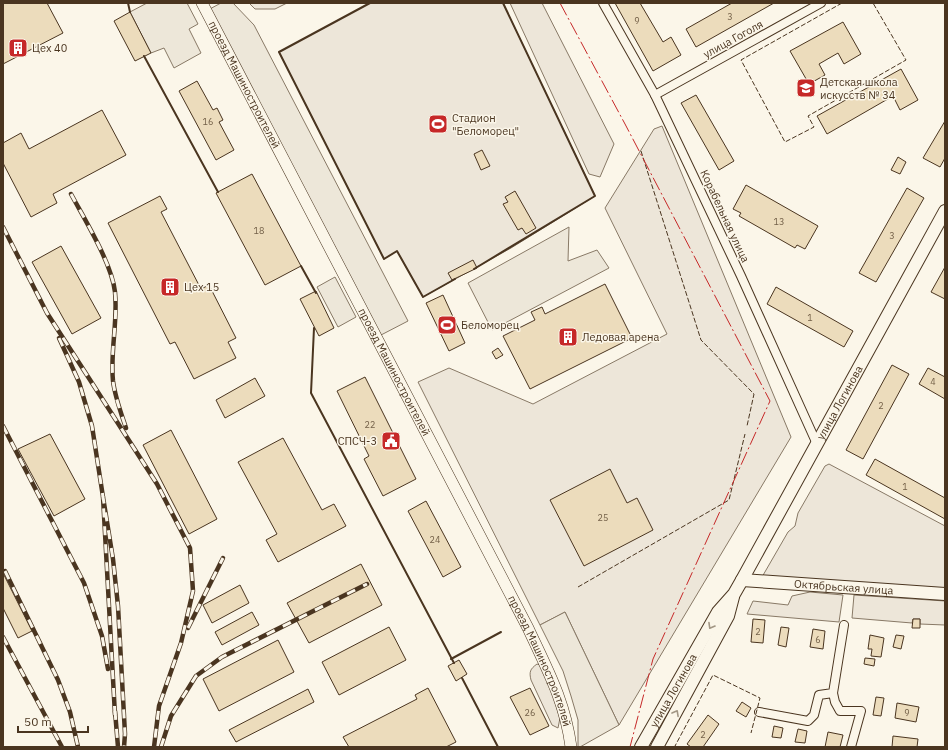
<svg xmlns="http://www.w3.org/2000/svg" width="948" height="750" font-family="'IBM Plex Sans',sans-serif">
<style>
.green{fill:#ede6d9;stroke:#887966}
.parking{fill:#ede7d9;stroke:#887966}
.building{fill:#ecdcbc;stroke:#4a3520}
.lines{fill:none;stroke-linecap:round;stroke-linejoin:round}
.minor-casing{stroke:#4a3520;stroke-width:10}
.tertiary-casing{stroke:#4a3520;stroke-width:12}
.secondary-casing{stroke:#4a3520;stroke-width:14}
.minor{stroke:#fbf6e9;stroke-width:8}
.tertiary{stroke:#fbf6e9;stroke-width:11}
.secondary{stroke:#fbf6e9;stroke-width:12}
.rail-casing{stroke:#4a3520;stroke-width:4.5}
.rail{stroke:#fbf6e9;stroke-width:3;stroke-dasharray:9;stroke-linecap:butt}
.fence{stroke:#4a3520;stroke-width:1;stroke-dasharray:5 2;stroke-linecap:butt}
.wall{stroke:#4a3520;stroke-width:2}
.power{stroke:#c62828;stroke-width:1;stroke-dasharray:14 3 2 3;stroke-linecap:butt}
.oneway{stroke:#a29684}
.labels{text-anchor:middle;dominant-baseline:central;stroke-width:3;stroke-linejoin:round;paint-order:stroke}
.number-label{font-size:9px;fill:#725f47}
.street-label{font-size:11px;fill:#4a3520;stroke:#fbf6e9}
.poi-label{font-size:11px;fill:#4a3520;stroke:#fbf6e9;text-anchor:start}
</style>
<rect width="100%" height="100%" fill="#fbf6e9"/>
<g class="green">
<polygon points="249,3 287,3 275,9 255,9"/>
<polygon points="370,3 503,3 595,196 511,248 423,297 397,251 384,259 279,52"/>
<polygon points="510,3 542,3 614,144 600,177 589,174"/>
<polygon points="662,126 791,437 619,725 565,612 540,625 418,382 449,368 533,404 667,334 605,208 654,129"/>
<polygon points="829,464 945,526 945,591 762,577 788,532 795,526 798,513 825,466"/>
<polygon points="810,592 843,595 839,622 747,614 753,601 788,605 792,596"/>
<polygon points="854,595 945,601 945,625 920,624 920,619 913,619 912,623 852,618"/>
<path d="M537 664 544 666 560 718 558 728 552 725 531 680C529 672 530 669 537 664Z"/>
</g>
<g class="parking">
<polygon points="147,3 187,3 198,24 189,29 201,53 174,68 164,48 151,53 130,12"/>
<polygon points="221,3 233,3 254,25 408,321 381,335 206,11"/>
<polygon points="569,227 568,261 597,250 609,268 492,330 468,283"/>
<polygon points="335,277 356,317 338,327 317,287"/>
<polygon points="565,612 619,725 580,747 578,747 578,720 571,696 563,671 540,625"/>
</g>
<g class="building">
<polygon points="3,3 47,3 63,33 3,64"/>
<polygon points="615,3 640,3 663,42 671,37 681,55 653,71"/>
<polygon points="732,3 774,3 696,47 686,29"/>
<polygon points="130,12 151,53 135,61 114,21"/>
<polygon points="843,22 861,54 844,64 838,53 819,64 825,75 809,84 790,51"/>
<polygon points="901,69 918,100 900,110 893,96 827,134 817,116"/>
<polygon points="197,81 213,110 217,108 223,120 219,122 234,150 216,160 179,91"/>
<polygon points="696,95 734,161 719,170 681,103"/>
<polygon points="102,110 126,155 53,194 57,203 31,217 3,163 3,143 21,133 29,149"/>
<polygon points="945,121 945,158 940,167 923,158"/>
<polygon points="482,150 490,166 481,170 474,154"/>
<polygon points="898,157 906,162 900,174 891,170"/>
<polygon points="252,174 301,266 265,285 216,193"/>
<polygon points="746,185 818,226 805,249 797,245 795,248 739,216 741,213 733,209"/>
<polygon points="907,188 924,198 876,282 859,273"/>
<polygon points="515,191 536,228 526,234 522,228 518,230 503,204 508,202 505,197"/>
<polygon points="160,196 167,209 161,212 201,289 209,285 236,338 228,342 236,358 194,379 175,342 170,344 108,223"/>
<polygon points="61,246 101,318 72,334 32,262"/>
<polygon points="473,260 477,268 452,280 448,273"/>
<polygon points="945,267 945,299 931,292"/>
<polygon points="605,284 632,338 530,389 503,336 535,320 531,312 542,307 545,314"/>
<polygon points="776,287 853,331 844,347 767,304"/>
<polygon points="316,291 334,328 319,336 300,299"/>
<polygon points="443,295 465,343 449,351 426,303"/>
<polygon points="498,348 503,355 496,359 492,352"/>
<polygon points="892,365 909,374 863,459 846,450"/>
<polygon points="928,368 945,377 945,399 919,384"/>
<polygon points="365,377 416,479 383,496 364,459 369,456 337,391"/>
<polygon points="255,378 265,396 225,418 216,400"/>
<polygon points="171,430 217,519 189,534 143,445"/>
<polygon points="50,434 85,499 54,516 18,449"/>
<polygon points="283,438 322,510 334,504 346,526 278,562 266,540 277,534 238,462"/>
<polygon points="875,459 945,498 945,519 866,475"/>
<polygon points="610,469 627,503 637,498 653,530 584,566 550,500"/>
<polygon points="426,501 461,567 443,577 408,511"/>
<polygon points="361,564 382,605 309,643 287,603"/>
<polygon points="3,573 32,631 18,638 3,608"/>
<polygon points="240,585 249,603 212,623 203,605"/>
<polygon points="252,612 259,625 222,645 215,632"/>
<polygon points="753,619 765,620 763,643 751,642"/>
<polygon points="913,619 920,619 920,628 912,628"/>
<polygon points="389,627 406,660 339,695 322,662"/>
<polygon points="781,627 789,628 786,647 778,645"/>
<polygon points="813,629 825,631 823,649 810,647"/>
<polygon points="870,635 884,638 881,657 871,656 872,649 868,649"/>
<polygon points="896,635 904,636 901,649 893,647"/>
<polygon points="278,640 294,672 219,711 203,679"/>
<polygon points="865,658 875,659 874,666 864,664"/>
<polygon points="459,660 467,674 456,681 448,666"/>
<polygon points="428,688 456,742 446,747 349,747 343,737 417,699 415,695"/>
<polygon points="530,688 549,726 530,735 510,697"/>
<polygon points="308,689 314,702 236,742 229,730"/>
<polygon points="876,697 884,698 881,716 873,715"/>
<polygon points="742,702 751,708 746,717 736,711"/>
<polygon points="897,703 919,707 916,722 895,718"/>
<polygon points="708,715 719,724 703,747 691,747 687,744"/>
<polygon points="774,726 783,728 781,738 772,737"/>
<polygon points="798,729 807,731 805,743 795,742"/>
<polygon points="828,732 843,735 840,747 825,747"/>
<polygon points="893,736 918,739 917,747 892,747"/>
</g>
<g class="lines">
<g class="minor-casing">
<g id="minor">
<polyline points="603,3 655,95 741,276 817,444"/>
<polyline points="655,95 821,3"/>
<polyline points="833,693 835,702 840,711 861,711 851,747"/>
<polyline points="759,712 808,721 814,715 819,695 833,693 844,625"/>
</g>
</g>
<g class="tertiary-casing">
<g id="tertiary">
<path id="s1" d="M202 3 528 628C547 669 565 701 571 747"/>
</g>
</g>
<g class="secondary-casing">
<g id="secondary">
<path id="s2" d="M742 580 945 594"/>
<path id="s3" d="M641 747 718 612 734 594 742 580 945 211"/>
<polyline points="657,747 728,616 733,597"/>
</g>
</g>
<use href="#minor" class="minor"/>
<use href="#tertiary" class="tertiary"/>
<use href="#secondary" class="secondary"/>
<g class="rail-casing">
<g id="rail">
<path d="M71 194C85 220 112 264 115 292 118 322 110 351 113 381 115 397 121 413 126 428"/>
<polyline points="3,227 47,313 157,484 190,548 193,591 181,643 159,706 154,747"/>
<polyline points="59,338 79,382 92,426 103,497"/>
<polyline points="3,426 84,583 102,636 108,669"/>
<polyline points="5,571 58,680 70,712 78,747"/>
<polyline points="188,628 223,558"/>
<polyline points="3,637 62,747"/>
<polyline points="115,711 118,747"/>
<polyline points="115,715 103,497 113,559 118,606 125,734 124,747"/>
<polyline points="161,747 171,716 196,676 222,657 367,584"/>
</g>
</g>
<use href="#rail" class="rail"/>
<g class="fence">
<polyline points="842,3 741,60 785,142 814,127 808,116 906,60 873,3"/>
<polyline points="641,151 701,340 754,394 747,426"/>
<polyline points="578,587 729,500 745,434"/>
<polyline points="677,747 675,746 713,675 760,698 751,733"/>
</g>
<g class="wall">
<polyline points="128,3 130,12"/>
<polyline points="370,3 279,52 384,259 397,251 423,297 455,279"/>
<polyline points="144,56 218,192"/>
<polyline points="301,266 316,293"/>
<polyline points="474,269 595,196 503,3"/>
<polyline points="314,328 311,393 454,663"/>
<polyline points="451,659 501,632"/>
<polyline points="462,678 498,747"/>
</g>
<polyline class="power" points="560,3 625,124 770,401 653,659 630,747"/>
</g>
<defs><path id="oneway-chevron" d="M-2-3.5L2.5 0L-2 3.5" fill="none" stroke-width="1.6" stroke-linecap="round" stroke-linejoin="round"/></defs>
<g class="oneway">
<use href="#oneway-chevron" transform="translate(711 626) rotate(120)"/>
<use href="#oneway-chevron" transform="translate(676 713) rotate(-61)"/>
</g>
<defs>
<g id="building-square" transform="scale(1)"><rect x="-9" y="-9" width="18" height="18" rx="4" fill="#c62828" stroke="#fbf6e9"/><path d="M-4-6H4V6H1V3H-1V6H-4ZM-2.5-4.3h1.7v1.8h-1.7ZM.8-4.3h1.7v1.8H.8ZM-2.5-1h1.7V.8h-1.7ZM.8-1h1.7V.8H.8Z" fill="#fff"/></g>
<g id="school-square" transform="scale(1)"><rect x="-9" y="-9" width="18" height="18" rx="4" fill="#c62828" stroke="#fbf6e9"/><path d="M0-5L7-2L0 1L-7-2ZM-4 1L0 2.5L4 1V4Q0 6-4 4Z" fill="#fff"/></g>
<g id="stadium-square" transform="scale(1)"><rect x="-9" y="-9" width="18" height="18" rx="4" fill="#c62828" stroke="#fbf6e9"/><path d="M0-5a6.5 5 0 1 0 0 10a6.5 5 0 1 0 0-10ZM-3.5-1.8h7v3.6h-7Z" fill="#fff"/></g>
<g id="civic-square" transform="scale(1)"><rect x="-9" y="-9" width="18" height="18" rx="4" fill="#c62828" stroke="#fbf6e9"/><path d="M-.6-6.5H3V-4.5H.6V-3L4-1V1h2V6H-6V1h2V-1L-.6-3ZM-1.2 2.5V6h2.4V2.5Z" fill="#fff"/></g>
</defs>
<g fill-rule="evenodd">
<use href="#building-square" x="18" y="48"/>
<use href="#school-square" x="806" y="88"/>
<use href="#stadium-square" x="438" y="124"/>
<use href="#building-square" x="170" y="287"/>
<use href="#stadium-square" x="447" y="325"/>
<use href="#building-square" x="568" y="337"/>
<use href="#civic-square" x="391" y="441"/>
</g>
<g class="labels">
<g class="number-label">
<text x="730" y="16">3</text>
<text x="637" y="20">9</text>
<text x="208" y="121">16</text>
<text x="779" y="221">13</text>
<text x="259" y="230">18</text>
<text x="892" y="235">3</text>
<text x="810" y="317">1</text>
<text x="933" y="381">4</text>
<text x="881" y="405">2</text>
<text x="370" y="424">22</text>
<text x="905" y="486">1</text>
<text x="603" y="517">25</text>
<text x="435" y="539">24</text>
<text x="758" y="631">2</text>
<text x="818" y="639">6</text>
<text x="530" y="712">26</text>
<text x="907" y="712">9</text>
<text x="703" y="734">2</text>
</g>
<g class="street-label">
<text transform="translate(733 39) rotate(-29)">улица Гоголя</text>
<text stroke="none"><textPath href="#s1" startOffset="92">проезд Машиностроителей</textPath></text>
<text transform="translate(725 216) rotate(65)">Корабельная улица</text>
<text stroke="none"><textPath href="#s1" startOffset="416">проезд Машиностроителей</textPath></text>
<text stroke="none"><textPath href="#s3" startOffset="398">улица Логинова</textPath></text>
<text stroke="none"><textPath href="#s2" startOffset="102">Октябрьская улица</textPath></text>
<text stroke="none"><textPath href="#s1" startOffset="740">проезд Машиностроителей</textPath></text>
<text stroke="none"><textPath href="#s3" startOffset="65">улица Логинова</textPath></text>
</g>
<g class="poi-label">
<text x="32" y="48">Цех 40</text>
<text x="820" y="82">Детская школа<tspan x="820" dy="13">искусств № 34</tspan></text>
<text x="452" y="118">Стадион<tspan x="452" dy="13">"Беломорец"</tspan></text>
<text x="184" y="287">Цех 15</text>
<text x="461" y="325">Беломорец</text>
<text x="582" y="337">Ледовая арена</text>
<text x="377" y="441" text-anchor="end">СПСЧ-3</text>
</g>
</g>
<rect width="948" height="750" fill="none" stroke="#4a3520" stroke-width="8"/>
<path d="M18 726v6h70v-6" fill="none" stroke="#4a3520" stroke-width="2"/>
<text x="24" y="726" font-size="12" fill="#4a3520" stroke="#fbf6e9" stroke-width="3" paint-order="stroke">50 m</text>
</svg>
